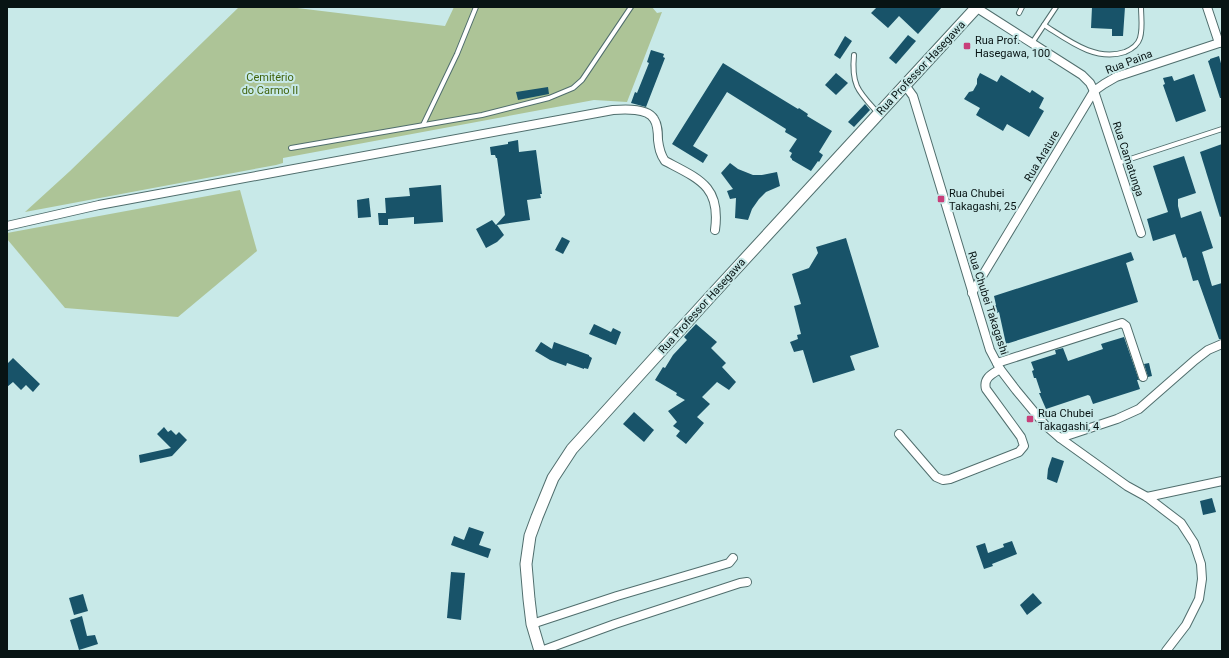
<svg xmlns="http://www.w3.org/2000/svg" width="1229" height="658" font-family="Roboto,sans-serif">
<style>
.green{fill:#adc497}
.building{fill:#185369}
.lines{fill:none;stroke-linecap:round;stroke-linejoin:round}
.lane-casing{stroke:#506e6d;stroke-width:6}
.street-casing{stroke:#506e6d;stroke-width:10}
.secondary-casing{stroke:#506e6d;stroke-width:13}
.lane{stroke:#fff;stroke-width:4}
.street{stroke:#fff;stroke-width:8}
.secondary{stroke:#fff;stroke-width:11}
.poi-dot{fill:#c83f7a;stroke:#c8e9e8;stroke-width:1.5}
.labels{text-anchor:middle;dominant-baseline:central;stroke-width:4;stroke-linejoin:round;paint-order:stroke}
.poi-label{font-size:11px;fill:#081414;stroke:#c8e9e8;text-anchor:start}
.street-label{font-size:11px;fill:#081414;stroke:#c8e9e8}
.park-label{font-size:11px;fill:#41630c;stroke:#c8e9e8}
</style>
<rect width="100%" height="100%" fill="#c8e9e8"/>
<g class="green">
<polygon points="239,7 289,7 445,26 454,7 652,7 657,13 662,12 627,102 594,100 283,158 283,163 276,165 25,212 70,171"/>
<polygon points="240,190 257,251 178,317 65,308 7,239 7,233"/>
</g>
<g class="building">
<polygon points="877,7 942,7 918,34 899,16 888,28 871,13"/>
<polygon points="1092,7 1125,7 1123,36 1112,36 1112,29 1091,28"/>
<polygon points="908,35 916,41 896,64 889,58"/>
<polygon points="845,36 852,41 840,59 834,55"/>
<polygon points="651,50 664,54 663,57 665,58 646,107 631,103 635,92 637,93 649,63 647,62"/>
<polygon points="1219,56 1222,67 1222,98 1220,98 1208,61 1210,60 1210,59"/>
<polygon points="723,63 798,109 799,108 808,114 807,116 832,131 819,152 823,155 819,162 818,161 811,171 792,160 792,159 790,157 792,153 789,151 797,139 785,132 786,129 727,92 693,146 708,155 703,163 672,144"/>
<polygon points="836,73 848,83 836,95 825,85"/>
<polygon points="980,73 997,82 1001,75 1030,93 1032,90 1044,98 1039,108 1044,111 1029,137 1007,124 1003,131 976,115 980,108 964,99 969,92 973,91 977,84 977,79"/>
<polygon points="1194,74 1206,111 1176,122 1163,85 1165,84 1163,78 1172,76 1174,81"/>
<polygon points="548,87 549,94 518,100 516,92"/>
<polygon points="865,104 870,110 854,127 848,122"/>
<polygon points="518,140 519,152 536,150 542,194 540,194 541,198 527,200 530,220 497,225 504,235 497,242 486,248 476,229 492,220 496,225 505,215 497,158 496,158 495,155 491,155 490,147 508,144 508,142"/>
<polygon points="1222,144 1222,216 1220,217 1200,152"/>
<polygon points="1184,156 1196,193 1178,199 1178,206 1181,218 1201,211 1213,248 1202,252 1212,286 1222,283 1222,339 1219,339 1198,280 1193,281 1186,257 1183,258 1175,234 1153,241 1147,219 1168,212 1153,166"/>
<polygon points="730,163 738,169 753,175 762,175 777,172 780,186 766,192 759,199 752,209 748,220 735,218 736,198 730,199 727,191 733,189 721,173"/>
<polygon points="441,185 443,222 414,224 414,217 388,219 388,225 379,225 378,213 386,213 385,198 410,196 409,188"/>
<polygon points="369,198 371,217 358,218 357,200"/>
<polygon points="562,237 570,241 563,254 555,250"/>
<polygon points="846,238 879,347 850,356 855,370 813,383 803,350 794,352 790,342 798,339 797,335 801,334 794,306 801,304 792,274 809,268 818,253 816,247"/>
<polygon points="1131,252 1134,260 1126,263 1138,302 1006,344 999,312 997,313 994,305 996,305 994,296"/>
<polygon points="594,324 611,332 613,328 621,332 616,345 589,334"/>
<polygon points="696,324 717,342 711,348 726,363 722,367 736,382 729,390 717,382 702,397 710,404 697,417 704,423 686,444 676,436 680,431 673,426 677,422 668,411 685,400 676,395 677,393 655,380 663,367 665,368 673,355 687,340 684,337"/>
<polygon points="1124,337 1139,380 1137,380 1140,389 1093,404 1090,396 1088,395 1046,409 1039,393 1041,393 1036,378 1034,378 1032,371 1034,370 1031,362 1056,354 1055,350 1063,348 1068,361 1103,349 1101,344"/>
<polygon points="541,342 552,349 554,342 589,355 589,356 592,358 588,369 584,368 584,369 567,363 566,366 550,360 535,351"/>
<polygon points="13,358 40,384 33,392 26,385 21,390 13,382 7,387 7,364"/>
<polygon points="1149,363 1152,376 1148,377 1144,364"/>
<polygon points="634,412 654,430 644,442 623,424"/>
<polygon points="164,427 168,432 171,430 176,435 179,432 187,440 172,456 140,463 139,455 171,448 157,434"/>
<polygon points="1052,457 1064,461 1057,483 1047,479 1048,469"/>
<polygon points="1212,498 1216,512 1203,515 1200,501"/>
<polygon points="469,527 484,532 479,545 491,549 488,558 451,545 454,536 464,540"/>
<polygon points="1012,541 1017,554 992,564 993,566 984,569 976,546 985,543 988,553 1004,547 1003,544"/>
<polygon points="451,572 465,573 461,620 447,618"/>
<polygon points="1033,593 1042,603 1027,615 1020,605"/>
<polygon points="83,594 88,611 74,615 69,598"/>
<polygon points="82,616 87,636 95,635 98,644 79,650 70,620"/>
</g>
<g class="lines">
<g class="lane-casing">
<g id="lane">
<polyline points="1019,13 1022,7"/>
<path d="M1044 25C1068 40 1095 62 1125 52 1132 49 1138 45 1140 38 1143 28 1141 17 1141 7"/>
<polyline points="1032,43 1056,7"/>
<path d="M854 55C851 86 859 92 878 113"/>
<polyline points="423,125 457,54 476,7"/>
<polyline points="291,148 482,115 549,98 573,88 582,80 631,7"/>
<polyline points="1118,163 1222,129"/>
</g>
</g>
<g class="street-casing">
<g id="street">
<polyline points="1207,7 1219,43"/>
<polyline points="977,8 1082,75 1090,83 1094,91 1104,84 1116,77 1222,42"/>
<polyline points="905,85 913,96 990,350 1000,369 1016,390 1045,425 1060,438 1127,486 1147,497 1181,523 1194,543 1201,564 1202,579 1199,599 1186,625 1166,651"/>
<polyline points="1094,91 1141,233"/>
<path d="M7 226 99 205 613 110C624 109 648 108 654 119 658 125 658 133 658 140 659 148 660 154 665 161 699 179 721 186 715 230"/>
<polyline points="972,293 1094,91"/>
<polyline points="997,363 1122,323 1126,326 1143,377"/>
<path d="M899 434 936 477 943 480 950 479 1019 452 1024 446 1021 437 986 389C983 378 992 374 1000 369"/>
<polyline points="1060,438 1117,419 1139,409 1195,360 1208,350 1222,344"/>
<polyline points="1147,497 1222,481"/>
<polyline points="532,624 617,596 729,563 733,558"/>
<polyline points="541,651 615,624 740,583 747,582"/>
</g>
</g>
<g class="secondary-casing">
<polyline id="secondary" points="540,651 532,624 529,599 526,564 530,536 537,517 553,478 572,449 709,298 977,7"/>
</g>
<use href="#lane" class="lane"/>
<use href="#street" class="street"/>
<use href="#secondary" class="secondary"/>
</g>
<g class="poi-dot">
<rect x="963" y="42" width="8" height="8" rx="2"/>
<rect x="937" y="195" width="8" height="8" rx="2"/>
<rect x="1026" y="415" width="8" height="8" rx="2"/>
</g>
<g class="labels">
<g class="poi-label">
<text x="975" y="40">Rua Prof.<tspan x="975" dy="13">Hasegawa, 100</tspan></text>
<text x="949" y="193">Rua Chubei<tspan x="949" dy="13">Takagashi, 25</tspan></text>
<text x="1038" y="413">Rua Chubei<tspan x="1038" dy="13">Takagashi, 4</tspan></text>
</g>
<g class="street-label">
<text transform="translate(1129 62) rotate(-21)">Rua Paina</text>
<text transform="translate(921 68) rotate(-47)">Rua Professor Hasegawa</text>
<text transform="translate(1042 156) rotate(-59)">Rua Arature</text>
<text transform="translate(1128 159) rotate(72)">Rua Camatunga</text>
<text transform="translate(988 303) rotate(72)">Rua Chubei Takagashi</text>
<text transform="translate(702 306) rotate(-48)">Rua Professor Hasegawa</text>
</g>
<g class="park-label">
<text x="270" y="77">Cemitério<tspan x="270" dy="13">do Carmo II</tspan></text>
</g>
</g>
<rect width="1229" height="658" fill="none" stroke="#081414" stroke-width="16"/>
</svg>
